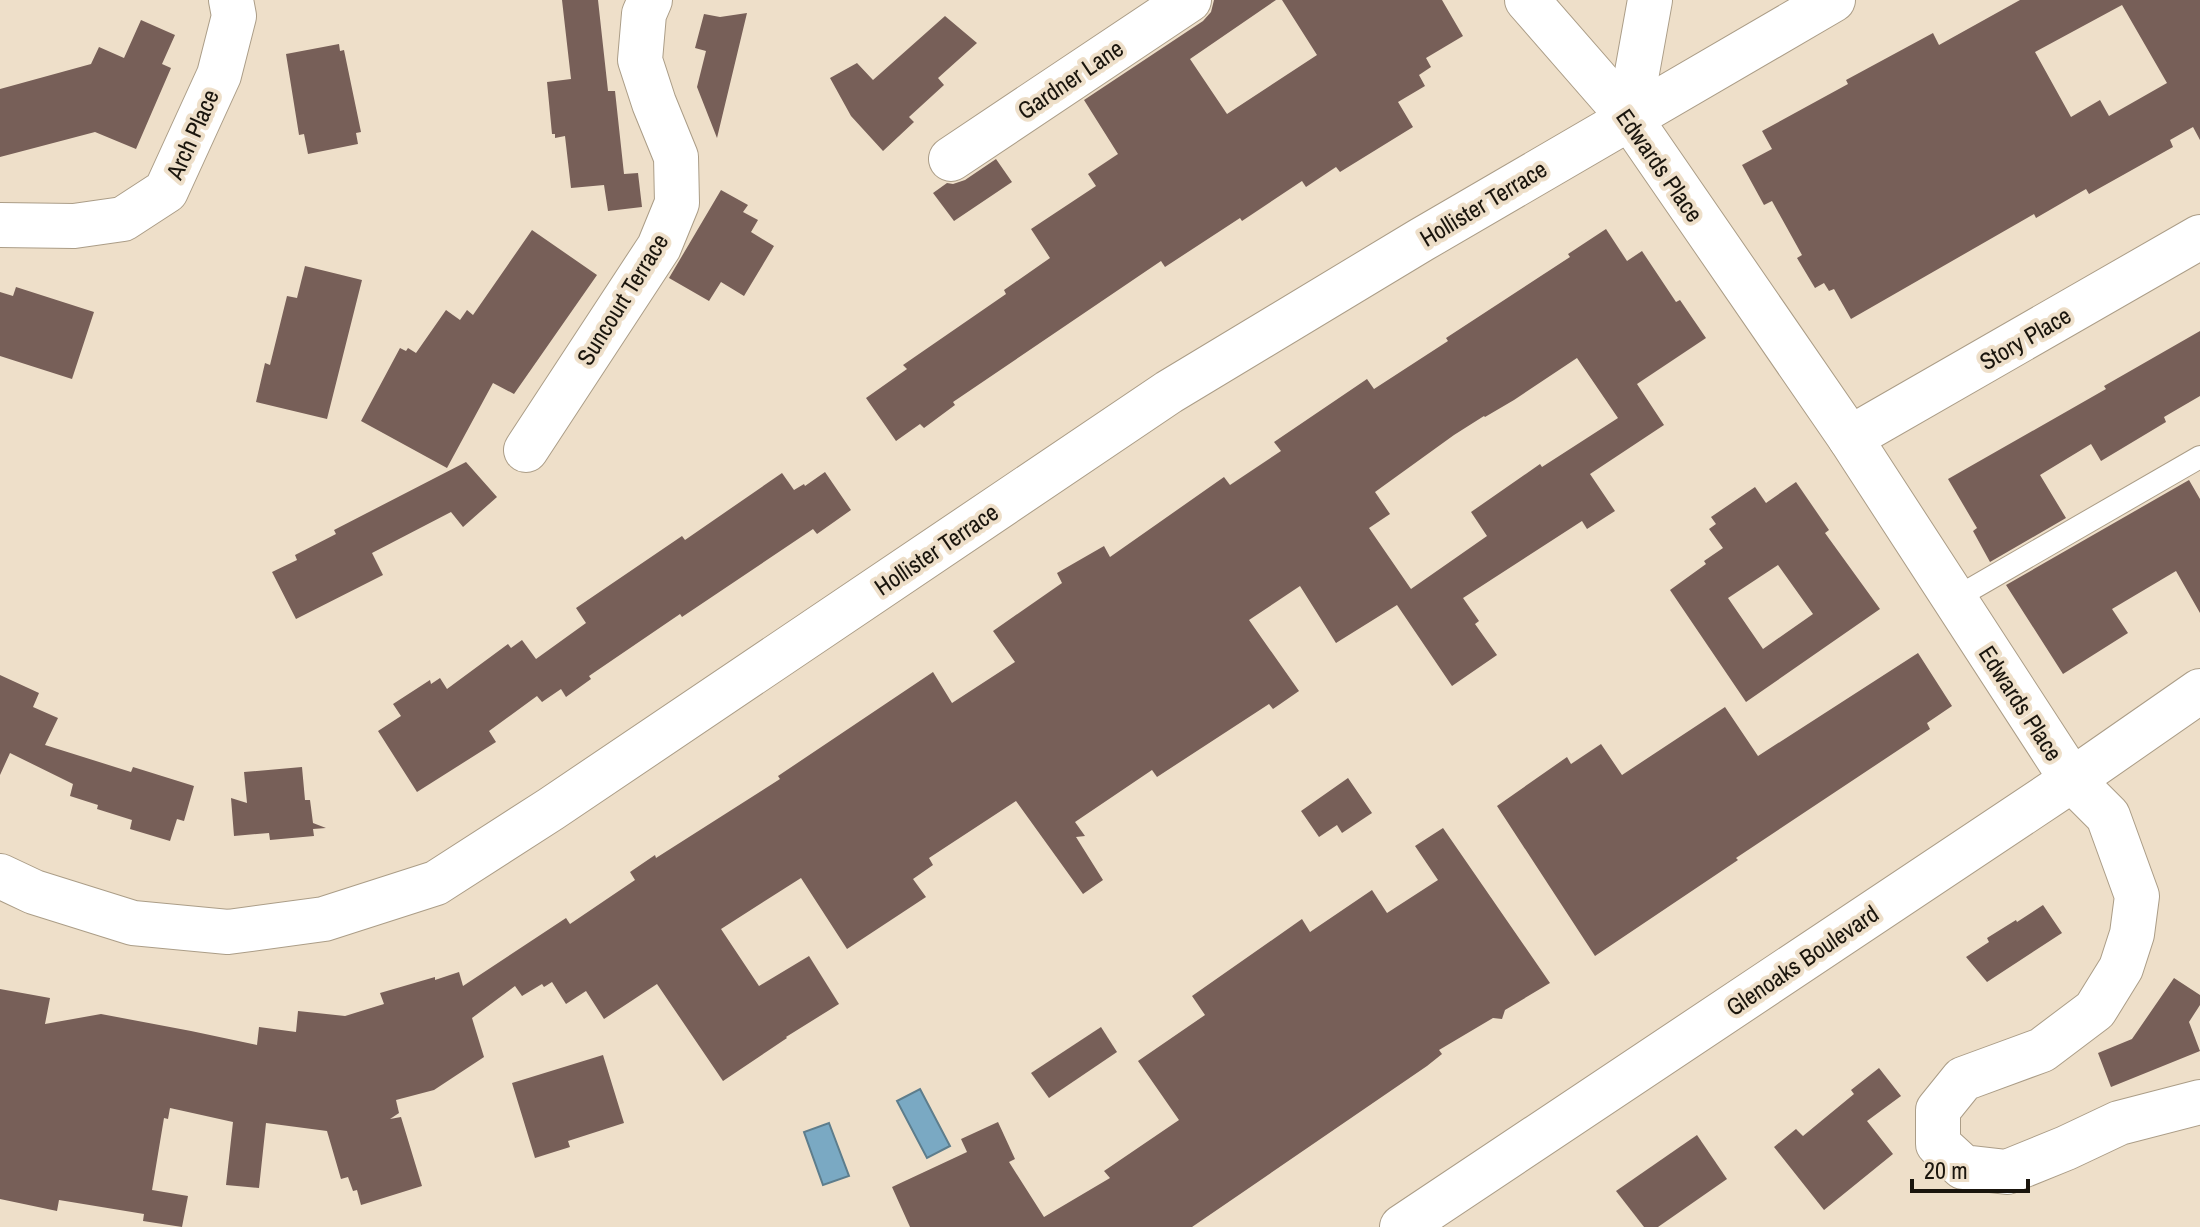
<svg xmlns="http://www.w3.org/2000/svg" width="2200" height="1227" font-family="'Archivo Narrow',sans-serif">
<style>
.water{fill:#7aa9c3;stroke:#5d7d8c;stroke-width:2}
.building{fill:#775f58;fill-rule:evenodd}
.lines{fill:none;stroke-linecap:round;stroke-linejoin:round}
.lane-casing{stroke:#ab9d87;stroke-width:24}
.street-casing{stroke:#ab9d87;stroke-width:46}
.secondary-casing{stroke:#ab9d87;stroke-width:46}
.lane{stroke:#fff;stroke-width:22}
.street{stroke:#fff;stroke-width:44}
.secondary{stroke:#fff;stroke-width:44}
.labels{text-anchor:middle;dominant-baseline:central;stroke-width:8;stroke-linejoin:round;paint-order:stroke}
.street-label{font-size:24px;fill:#1a150d;stroke:#eedfc9}
</style>
<rect width="100%" height="100%" fill="#eedfc9"/>
<g class="water">
<polygon points="920,1089 950,1146 927,1158 897,1101"/>
<polygon points="829,1123 849,1176 823,1185 804,1132"/>
</g>
<g class="building">
<polygon points="562,0 598,0 608,91 615,91 624,174 638,173 642,207 608,211 604,185 571,188 565,136 555,138 555,134 552,134 547,82 571,79"/>
<polygon points="1214,0 1276,0 1190,59 1227,114 1317,55 1282,0 1442,0 1463,36 1426,58 1431,67 1419,75 1425,86 1398,102 1413,127 1340,172 1336,167 1306,187 1302,181 1242,221 1240,218 1165,267 1161,261 953,402 955,405 924,428 920,424 896,441 866,398 907,369 903,365 1006,294 1004,290 1050,258 1031,229 1096,186 1088,174 1118,154 1084,100 1203,21 1211,12"/>
<path d="M2020 0H2200V140L2193 127 2170 140 2173 147 2123 175 2089 194 2086 189 2036 218 2034 214 1851 319 1834 289 1829 291 1824 283 1815 288 1797 258 1802 255 1772 201 1764 205 1742 165 1772 149 1762 131 1848 84 1846 80 1933 33 1939 45ZM2122 5 2167 83 2109 116 2100 100 2071 117 2035 52Z"/>
<polygon points="747,13 717,138 697,87 706,51 695,48 704,14 720,17"/>
<polygon points="945,16 977,43 938,78 944,85 909,117 914,122 883,151 851,116 830,78 857,63 873,80"/>
<polygon points="141,20 175,35 162,64 171,68 136,149 95,132 0,157 0,89 91,64 99,47 124,58"/>
<polygon points="339,44 340,51 344,50 361,132 356,133 358,144 308,154 304,134 299,135 286,54"/>
<polygon points="996,159 1012,182 954,221 933,193 947,183 953,184 965,180"/>
<polygon points="721,190 748,205 743,212 758,220 751,232 774,246 744,296 721,282 709,301 669,278"/>
<path d="M1606 229 1627 261 1642 251 1676 302 1680 300 1706 338 1637 384 1664 425 1590 474 1615 511 1587 529 1582 521 1463 598 1479 621 1475 624 1497 655 1452 686 1397 605 1336 643 1300 586 1249 620 1299 691 1273 709 1269 704 1157 777 1152 770 1075 822 1085 836 1076 837 1103 880 1083 894 1016 801 929 858 933 865 913 879 926 897 847 949 801 878 721 929 759 986 809 956 839 1004 786 1037 787 1038 723 1081 657 984 604 1019 586 991 566 1004 552 982 544 987 542 984 522 996 515 986 472 1018 484 1057 434 1090 396 1100 399 1113 390 1119 401 1117 422 1186 361 1205 357 1190 353 1191 348 1177 341 1179 327 1131 266 1123 259 1188 226 1185 233 1122 170 1108 168 1119 164 1118 152 1190 188 1196 182 1227 143 1221 144 1214 59 1200 57 1211 0 1199V989L50 998 45 1024 101 1014 191 1031 257 1045 259 1027 296 1032 298 1011 345 1016 384 1004 380 993 435 977V980L459 972 463 986 566 918 570 924 635 880 630 872 655 855 656 858 780 779 778 776 933 672 952 703 1015 662 993 631 1062 583 1057 573 1104 546 1110 557 1224 477 1230 485 1281 451 1274 442 1367 379 1374 389 1448 341 1446 338 1570 257 1568 254ZM1577 358 1618 418 1542 467 1540 464 1471 512 1487 536 1411 589 1369 528 1390 514 1375 492 1454 435 1484 416 1485 417 1514 400Z"/>
<polygon points="532,230 597,275 514,394 493,383 447,468 361,421 400,348 406,351 408,348 416,353 446,310 460,320 467,310 473,315"/>
<polygon points="305,266 362,280 327,419 256,402 265,363 270,365 287,296 297,298"/>
<polygon points="16,287 94,312 72,379 0,356 0,292 13,296"/>
<polygon points="2200,331 2200,396 2164,417 2166,422 2101,461 2091,444 2040,475 2066,518 1990,562 1973,531 1977,528 1948,479 2106,389 2104,386"/>
<polygon points="466,462 497,497 463,527 451,512 372,553 383,575 296,619 272,572 297,560 295,555 336,534 334,530"/>
<polygon points="825,472 851,510 817,534 813,529 682,617 680,614 589,676 591,679 566,697 561,689 542,702 537,696 489,731 496,742 417,792 378,731 401,716 393,704 430,680 431,684 440,678 447,689 508,644 511,648 522,640 536,659 586,623 576,608 682,536 685,540 782,473 794,490 804,484 805,486"/>
<polygon points="2189,480 2200,499 2200,613 2176,571 2112,609 2128,633 2063,674 2006,585"/>
<path d="M1796 482 1829 530 1825 533 1880 609 1746 702 1670 590 1706 564 1704 561 1723 548 1709 529 1716 524 1711 517 1755 487 1766 503ZM1778 565 1813 614 1763 649 1728 598Z"/>
<polygon points="1918,653 1952,706 1927,723 1930,729 1736,858 1738,860 1595,956 1497,806 1567,757 1571,764 1601,744 1622,775 1725,707 1758,756"/>
<polygon points="0,675 39,693 33,707 58,718 45,745 131,772 133,767 194,786 184,821 177,819 170,841 130,829 132,820 97,809 98,805 70,796 73,784 10,753 0,775"/>
<polygon points="302,767 305,800 310,800 313,823 326,828 313,829 314,836 270,840 269,833 234,836 231,798 247,803 244,772"/>
<polygon points="1348,778 1372,813 1342,833 1337,825 1319,837 1301,811"/>
<polygon points="1443,828 1550,983 1505,1010 1502,1019 1493,1018 1439,1050 1442,1054 1427,1066 1192,1227 910,1227 892,1187 967,1152 961,1139 998,1122 1015,1159 1009,1162 1044,1217 1110,1178 1104,1171 1179,1120 1138,1061 1205,1015 1192,996 1302,919 1310,932 1372,890 1387,913 1438,880 1415,846"/>
<polygon points="2043,905 2062,933 1987,982 1966,957 1989,942 1987,938 2016,920 2017,922"/>
<polygon points="2174,978 2200,995 2200,1005 2189,1022 2200,1051 2111,1087 2098,1053 2132,1039"/>
<polygon points="1101,1027 1117,1052 1049,1098 1031,1073"/>
<polygon points="603,1055 624,1123 568,1141 570,1147 535,1158 512,1083"/>
<polygon points="1879,1068 1901,1096 1867,1121 1893,1154 1824,1210 1774,1147 1796,1129 1803,1136 1854,1094 1851,1090"/>
<polygon points="1697,1135 1727,1179 1658,1227 1644,1227 1616,1191"/>
</g>
<g class="lines">
<g class="lane-casing">
<polyline id="lane" points="1954,599 2200,457"/>
</g>
<g class="street-casing">
<g id="street">
<polyline points="1527,0 1629,117 1850,438 2072,780 2108,816 2137,896 2132,934 2121,968 2095,1010 2042,1050 1963,1079 1938,1110 1938,1144 1963,1167 2007,1172 2066,1148 2119,1123 2200,1102"/>
<polyline points="1629,117 1650,0"/>
<polyline points="951,159 1189,0"/>
<polyline points="0,225 74,226 123,219 166,191 219,75 234,16 231,0"/>
<polyline points="1850,438 2200,237"/>
<polyline points="526,450 659,247 677,203 676,157 654,103 640,60 644,14 650,0"/>
<polyline points="0,876 34,892 133,923 228,932 324,919 436,883 551,809 1169,392 1421,240 1833,0"/>
</g>
</g>
<g class="secondary-casing">
<polyline id="secondary" points="1402,1227 2072,780 2200,691"/>
</g>
<use href="#lane" class="lane"/>
<use href="#street" class="street"/>
<use href="#secondary" class="secondary"/>
</g>
<g class="labels">
<g class="street-label">
<text transform="translate(1070 79) rotate(-34)">Gardner Lane</text>
<text transform="translate(192 134) rotate(-66)">Arch Place</text>
<text transform="translate(1660 165) rotate(55)">Edwards Place</text>
<text transform="translate(1483 203) rotate(-31)">Hollister Terrace</text>
<text transform="translate(622 299) rotate(-58)">Suncourt Terrace</text>
<text transform="translate(2025 338) rotate(-30)">Story Place</text>
<text transform="translate(936 549) rotate(-34)">Hollister Terrace</text>
<text transform="translate(2021 703) rotate(57)">Edwards Place</text>
<text transform="translate(1802 960) rotate(-34)">Glenoaks Boulevard</text>
</g>
</g>
<path d="M1912 1179v12h116v-12" fill="none" stroke="#1a150d" stroke-width="4"/>
<text x="1924" y="1179" font-size="24" fill="#1a150d" stroke="#eedfc9" stroke-width="6" paint-order="stroke">20 m</text>
</svg>
